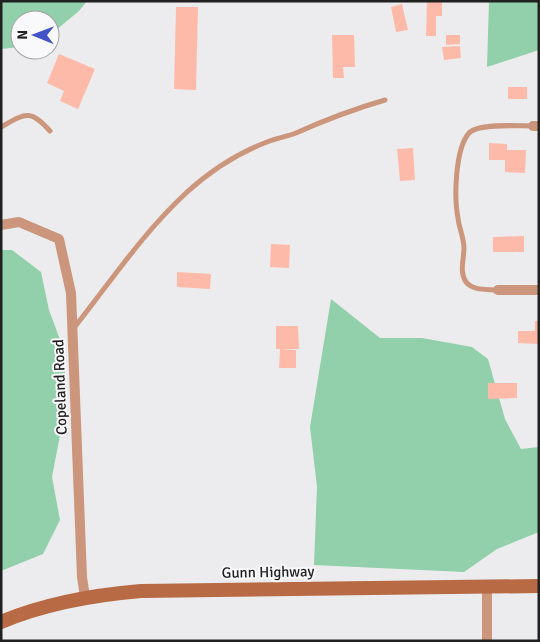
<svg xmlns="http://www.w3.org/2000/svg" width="540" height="642" font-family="Signika,sans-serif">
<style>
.green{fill:#91d0aa}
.building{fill:#febaa9}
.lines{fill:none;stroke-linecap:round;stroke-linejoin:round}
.service{stroke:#cb967c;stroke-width:5}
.minor{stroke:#cb967c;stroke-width:10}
.secondary{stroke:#b76a43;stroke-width:14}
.labels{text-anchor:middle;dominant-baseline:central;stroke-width:4;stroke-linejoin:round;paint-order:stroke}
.street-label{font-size:15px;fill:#212122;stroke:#f9f9fb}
</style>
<rect width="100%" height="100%" fill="#ececee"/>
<g class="green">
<polygon points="1,1 87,1 79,11 50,35 50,20 20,20 20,47 1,49"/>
<polygon points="489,1 539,1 539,50 487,67"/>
<polygon points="1,250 12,250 41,272 49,310 65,353 65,409 52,477 60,520 43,554 1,571"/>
<polygon points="331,299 380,338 422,338 472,347 488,359 505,419 521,449 539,447 539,532 497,549 464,572 314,565 317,487 310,427"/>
</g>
<g class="building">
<polygon points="427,1 442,1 442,16 436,16 436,36 426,36"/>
<polygon points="402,4 408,30 396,32 391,7"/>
<polygon points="176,7 198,7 196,90 174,89"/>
<polygon points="332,35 354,35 355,67 343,67 344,78 333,78"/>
<polygon points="446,35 460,35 460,44 446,45"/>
<polygon points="460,46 461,58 444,60 442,47"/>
<polygon points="59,54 95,69 78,109 60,101 64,91 47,83"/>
<rect x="508" y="87" width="19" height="12"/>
<polygon points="489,143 507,144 507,150 526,150 525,173 505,172 505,160 489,160"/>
<polygon points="413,148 415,180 400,181 397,149"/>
<polygon points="524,236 524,252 493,252 493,237"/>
<polygon points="271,244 290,245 289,268 270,267"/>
<polygon points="177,272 211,274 210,289 177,287"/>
<polygon points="535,321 539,321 539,344 518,343 518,331 535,331"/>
<polygon points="276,326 298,326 299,349 276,349"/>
<polygon points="280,349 296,350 296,368 279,368"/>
<polygon points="488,383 517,383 517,398 488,399"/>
</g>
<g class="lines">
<g class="service">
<path d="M1 127C26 113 30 109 50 131"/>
<path d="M498 290C487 289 473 291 466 282 459 272 464 259 464 248 464 238 459 228 458 218 454 198 455 149 469 133 478 123 519 126 533 126"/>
<path d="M74 328C111 281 143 233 186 193 209 172 238 153 267 142 276 138 286 137 296 133 325 120 354 109 385 100"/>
</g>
<g class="minor">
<polyline points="533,126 539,126"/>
<polyline points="1,225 19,222 59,239 71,293 82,577 85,597"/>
<polyline points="498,290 539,290"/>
<polyline points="487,641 487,587"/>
</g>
<path class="secondary" d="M1 622C46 603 93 595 141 591L539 586"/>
</g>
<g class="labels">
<g class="street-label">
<text transform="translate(60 387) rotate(-92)">Copeland Road</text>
<text transform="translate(268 572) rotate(-1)">Gunn Highway</text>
</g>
</g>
<rect width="540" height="642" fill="none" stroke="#212122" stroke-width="5"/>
<g transform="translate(35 35) rotate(271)"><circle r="24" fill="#f9f9fb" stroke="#a3a3a4"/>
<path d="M0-4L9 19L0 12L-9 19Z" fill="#4153c7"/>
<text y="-8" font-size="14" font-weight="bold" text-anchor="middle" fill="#212122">N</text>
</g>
</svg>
